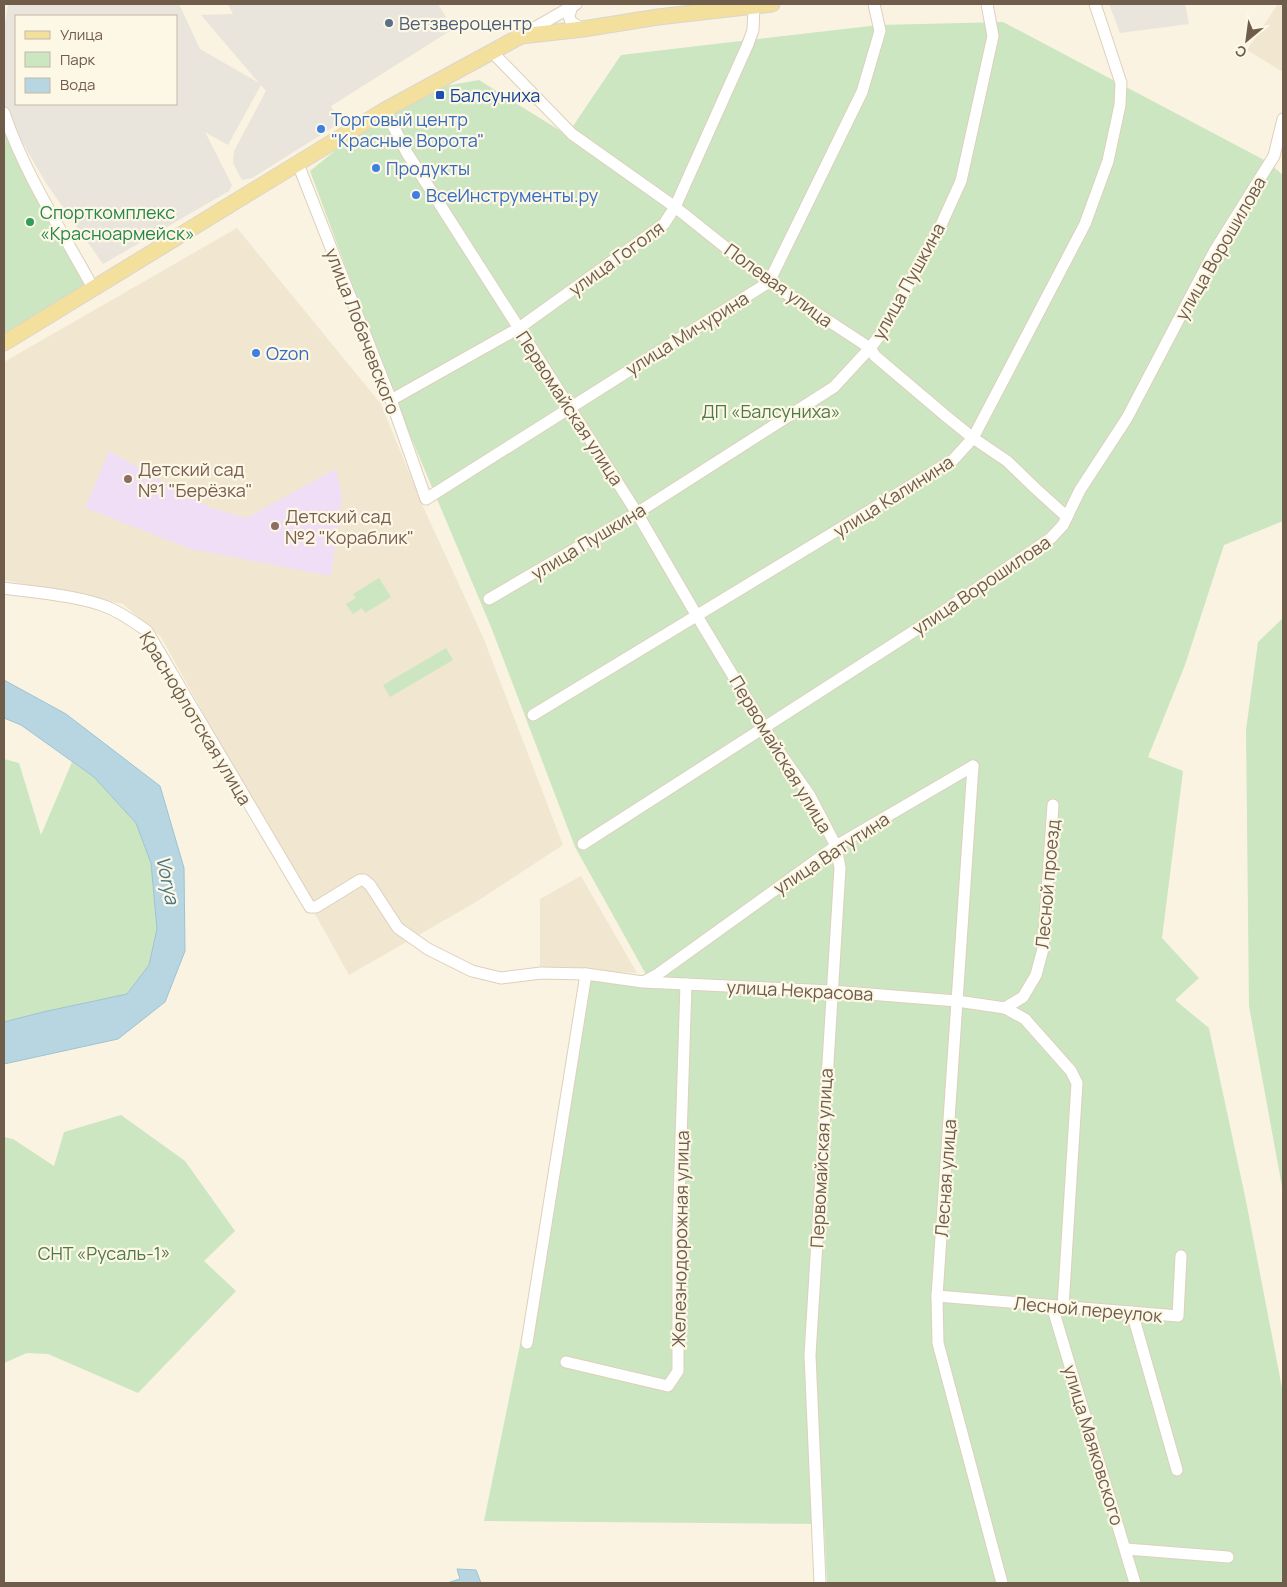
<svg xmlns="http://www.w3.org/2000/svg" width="1287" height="1587" font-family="Manrope,sans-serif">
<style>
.residential{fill:#f1e6d0}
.industrial{fill:#e9e4dc;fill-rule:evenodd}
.education{fill:#f0def6}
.green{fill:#cbe6c1}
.water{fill:#b7d6e1;stroke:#9ec3d2}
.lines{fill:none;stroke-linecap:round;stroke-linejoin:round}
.minor-casing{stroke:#ddd0bd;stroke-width:13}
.major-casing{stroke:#dad5d0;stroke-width:17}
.minor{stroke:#fff;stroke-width:11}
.major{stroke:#f4e09d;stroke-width:15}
.service-dot{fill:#5c6f8a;stroke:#fdf7e6;stroke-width:2}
.transit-dot{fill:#1a4fb4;stroke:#fdf7e6;stroke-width:2}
.shop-dot{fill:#3f7fe0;stroke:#fdf7e6;stroke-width:2}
.leisure-dot{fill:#2e9e5b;stroke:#fdf7e6;stroke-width:2}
.education-dot{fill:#8d6e63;stroke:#fdf7e6;stroke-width:2}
.labels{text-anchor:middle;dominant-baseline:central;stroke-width:4.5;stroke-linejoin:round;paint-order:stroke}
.service-label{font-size:18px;fill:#4e5e75;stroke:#fdf7e6;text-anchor:start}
.transit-label{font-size:18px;fill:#164399;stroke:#fdf7e6;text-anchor:start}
.shop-label{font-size:18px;fill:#366cbe;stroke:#fdf7e6;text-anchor:start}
.leisure-label{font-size:18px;fill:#27864d;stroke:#fdf7e6;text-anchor:start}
.street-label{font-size:18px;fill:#6f5c4a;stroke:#fdf7e6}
.park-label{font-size:18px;fill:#4e7a46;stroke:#fdf7e6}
.education-label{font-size:18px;fill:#785e54;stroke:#fdf7e6;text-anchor:start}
.water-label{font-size:19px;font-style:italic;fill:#497588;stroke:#fdf7e6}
</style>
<rect width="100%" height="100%" fill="#faf3e1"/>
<g class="residential">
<polygon points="1278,4 1283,4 1283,72 1247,50"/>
<polygon points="237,228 381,404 421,502 483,637 563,845 476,902 349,975 161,637 123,604 4,580 4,362"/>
<polygon points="581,876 637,973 540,968 540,899"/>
</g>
<g class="industrial">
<path d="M8 4H179L200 49 259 83 201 15 233 14 228 4H438L453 29 331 106 340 123 252 178 242 180 233 163 234 151 266 91 261 85 228 145 205 132 232 185 229 191 103 264 46 183 4 111V31ZM16 16H176V104H16Z"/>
<polygon points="1109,4 1185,4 1189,24 1120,33"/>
</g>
<polygon class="education" points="109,451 209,507 246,518 336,469 342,496 331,576 191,549 85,508"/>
<g class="green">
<polygon points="1003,22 1266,161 1283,175 1283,521 1224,545 1185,665 1148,757 1183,771 1162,938 1199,978 1175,1000 1209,1028 1246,1201 1283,1393 1283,1583 827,1583 824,1524 484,1521 546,1218 584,977 648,978 575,847 491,627 394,397 310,171 385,110 423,90 479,80 567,135 621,55 879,25"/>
<polygon points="4,126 93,288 4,343"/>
<polygon points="379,578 391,597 365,613 362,608 353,614 346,604 356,598 353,594"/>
<polygon points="1283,618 1283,1192 1249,1006 1246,730 1258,642"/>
<polygon points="446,648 453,660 390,697 383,685"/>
<polygon points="4,759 19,763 41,835 72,762 94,777 136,823 151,863 157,929 149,965 127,994 43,1012 4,1022"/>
<polygon points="121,1115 185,1161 235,1231 204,1261 236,1291 138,1393 48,1354 27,1353 4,1363 4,1137 13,1139 54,1166 64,1132"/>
</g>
<g class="water">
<polygon points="4,680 66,714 160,786 184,868 185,951 165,1002 118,1039 4,1064 4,1022 43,1012 127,994 149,965 157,929 151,863 136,823 94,777 21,725 4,718"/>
<polygon points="457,1569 476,1570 481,1583 447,1583 460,1579"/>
</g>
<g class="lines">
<g class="minor-casing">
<g id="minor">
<polyline points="572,6 569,16 571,22 583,29"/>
<polyline points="524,34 576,4"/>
<polyline points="491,51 572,134 675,207 769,282 870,348 875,356 947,417 973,438 1007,461 1036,489 1067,517"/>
<polyline points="385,110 407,153 637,513 697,616 776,747 810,796 836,846 840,868 810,1355 820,1583"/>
<path d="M4 113C25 175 62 231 93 288"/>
<polyline points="298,164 391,400 426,499 769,282 862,92 880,31 874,4"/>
<polyline points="391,400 519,328 664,224 675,207 748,44 753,30 754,6"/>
<path d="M4 588C38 593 75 595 107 607 122 613 134 622 147 631L310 907H316L360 880H364L370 885 398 928 428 949 472 971 501 978 541 973 586 974 643 982 831 991 957 1001 1005 1008 1025 1019 1071 1071 1077 1083 1063 1307"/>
<polyline points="489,599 637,513 834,387 870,348 884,330 941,225 961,181 993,36 987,4"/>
<polyline points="533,715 953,460 973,438 1085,224 1108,161 1120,105 1121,83 1095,4"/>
<polyline points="973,766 937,1296 938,1343 1002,1583"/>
<polyline points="583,844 925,624 1051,538 1063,525 1080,490 1127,418 1214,252 1274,156 1283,119"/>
<polyline points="645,981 658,974 836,846 973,766"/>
<polyline points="1005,1008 1023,997 1036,975 1043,949 1053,805"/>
<polyline points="937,1296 1178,1316 1181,1256"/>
<polyline points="1052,1306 1135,1583"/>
<polyline points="1132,1312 1177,1470"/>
<polyline points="527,1343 586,974"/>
<polyline points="566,1362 668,1386 678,1371 678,1232 686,984"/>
<polyline points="1126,1549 1228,1557"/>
</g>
</g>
<g class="major-casing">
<polyline id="major" points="4,343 385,110 521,36 583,29 658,17 772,4"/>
</g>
<use href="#minor" class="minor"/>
<use href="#major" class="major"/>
</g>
<circle class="service-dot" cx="389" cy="23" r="5"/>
<rect class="transit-dot" x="435" y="90" width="10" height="10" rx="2.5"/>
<g class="shop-dot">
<circle cx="321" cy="129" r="5"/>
<circle cx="376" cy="168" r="5"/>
<circle cx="416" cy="195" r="5"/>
<circle cx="256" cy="353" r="5"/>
</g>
<circle class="leisure-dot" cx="30" cy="222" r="5"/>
<g class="education-dot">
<circle cx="128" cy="479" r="5"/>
<circle cx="275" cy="526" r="5"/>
</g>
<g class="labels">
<g class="service-label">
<text x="399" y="23">Ветзвероцентр</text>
</g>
<g class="transit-label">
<text x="450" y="95">Балсуниха</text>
</g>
<g class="shop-label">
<text x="331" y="119">Торговый центр<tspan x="331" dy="21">"Красные Ворота"</tspan></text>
<text x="386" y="168">Продукты</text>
<text x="426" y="195">ВсеИнструменты.ру</text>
<text x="266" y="353">Ozon</text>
</g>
<g class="leisure-label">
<text x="40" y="212">Спорткомплекс<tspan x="40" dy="21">«Красноармейск»</tspan></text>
</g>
<g class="street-label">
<text transform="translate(1220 248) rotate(-60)">улица Ворошилова</text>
<text transform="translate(616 258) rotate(-36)">улица Гоголя</text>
<text transform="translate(908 281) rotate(-61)">улица Пушкина</text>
<text transform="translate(779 285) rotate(36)">Полевая улица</text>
<text transform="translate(363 331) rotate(69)">улица Лобачевского</text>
<text transform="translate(687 333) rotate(-32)">улица Мичурина</text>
<text transform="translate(570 408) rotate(57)">Первомайская улица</text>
<text transform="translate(893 496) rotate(-32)">улица Калинина</text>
<text transform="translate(588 541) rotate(-31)">улица Пушкина</text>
<text transform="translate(981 585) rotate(-34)">улица Ворошилова</text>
<text transform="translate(196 718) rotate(59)">Краснофлотская улица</text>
<text transform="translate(781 754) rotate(59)">Первомайская улица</text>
<text transform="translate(831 853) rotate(-33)">улица Ватутина</text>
<text transform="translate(1047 884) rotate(-85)">Лесной проезд</text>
<text transform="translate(800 990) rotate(3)">улица Некрасова</text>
<text transform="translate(821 1158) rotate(-87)">Первомайская улица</text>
<text transform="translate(945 1178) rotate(-86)">Лесная улица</text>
<text transform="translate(680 1239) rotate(-89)">Железнодорожная улица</text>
<text transform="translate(1088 1309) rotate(5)">Лесной переулок</text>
<text transform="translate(1094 1445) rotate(73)">улица Маяковского</text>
</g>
<g class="park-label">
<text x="771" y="411">ДП «Балсуниха»</text>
<text x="104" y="1253">СНТ «Русаль-1»</text>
</g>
<g class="education-label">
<text x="138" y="469">Детский сад<tspan x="138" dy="21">№1 "Берёзка"</tspan></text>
<text x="285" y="516">Детский сад<tspan x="285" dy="21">№2 "Кораблик"</tspan></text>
</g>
<g class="water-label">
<text transform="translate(168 880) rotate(78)">Vorya</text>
</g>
</g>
<rect width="1287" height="1587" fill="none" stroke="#6f5c4a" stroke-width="10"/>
<rect x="15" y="15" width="162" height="90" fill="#fdf7e6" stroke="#c4b9a8"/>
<rect x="25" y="31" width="25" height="8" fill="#f4e09d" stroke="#c4b9a8"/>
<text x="60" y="40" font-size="15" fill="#6f5c4a">Улица</text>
<rect x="25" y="52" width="25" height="15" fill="#cbe6c1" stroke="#c4b9a8"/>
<text x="60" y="65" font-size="15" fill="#6f5c4a">Парк</text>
<rect x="25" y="78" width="25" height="15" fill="#b7d6e1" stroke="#c4b9a8"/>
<text x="60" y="90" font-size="15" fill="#6f5c4a">Вода</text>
<g transform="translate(1247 40) rotate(209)" stroke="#fdf7e6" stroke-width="4" paint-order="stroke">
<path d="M0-4L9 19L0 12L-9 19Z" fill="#6f5c4a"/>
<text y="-8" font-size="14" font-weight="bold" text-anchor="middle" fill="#6f5c4a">С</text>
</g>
</svg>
